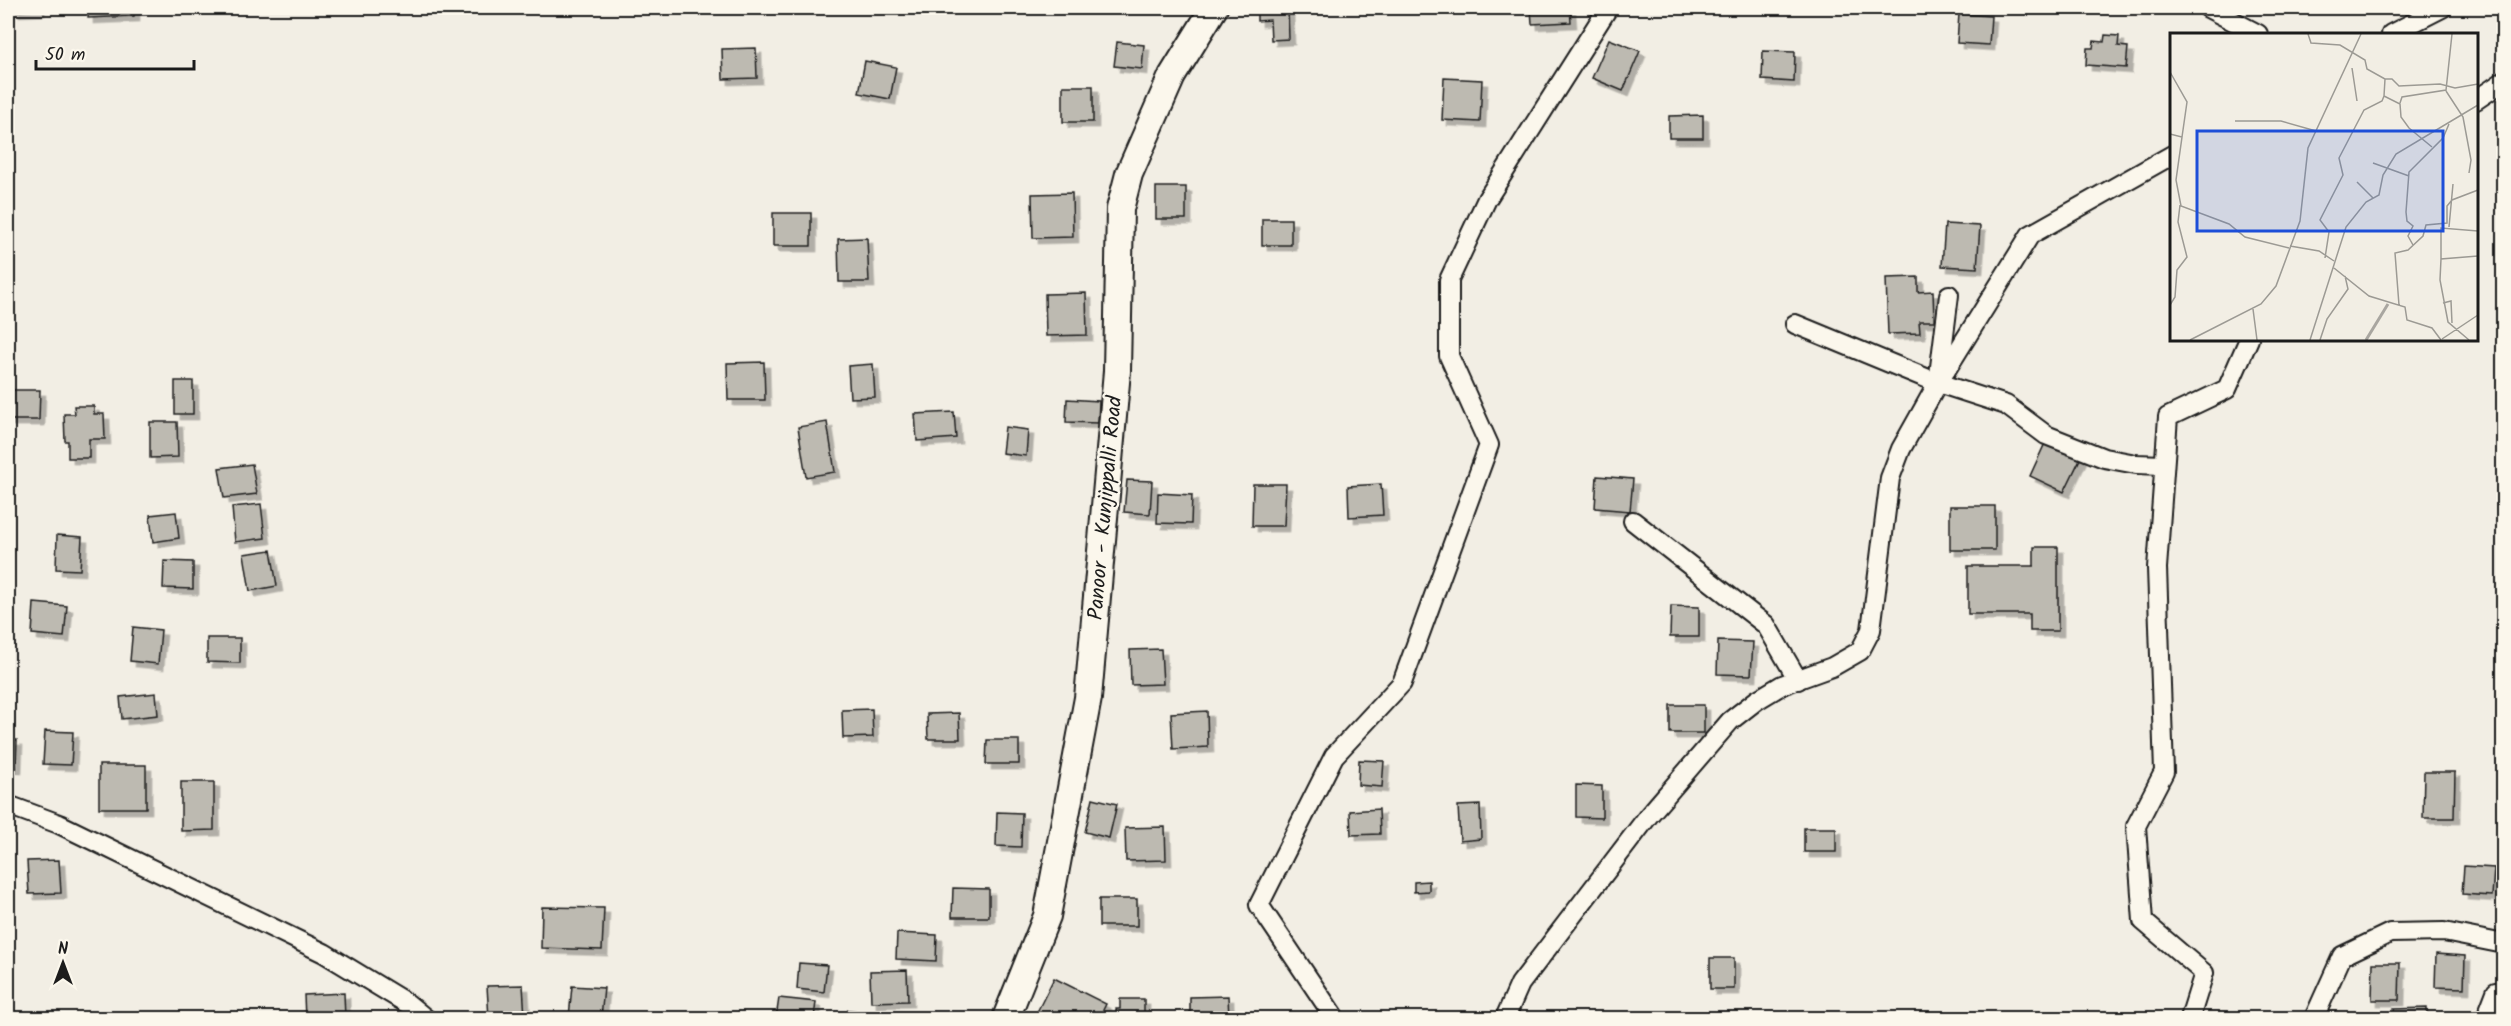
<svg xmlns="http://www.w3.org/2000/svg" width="2511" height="1026" font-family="Kalam,sans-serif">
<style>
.building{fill:#bdbab1;stroke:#1c1c1c;stroke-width:1.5;filter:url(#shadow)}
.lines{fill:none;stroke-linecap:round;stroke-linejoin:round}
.street-casing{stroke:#1c1c1c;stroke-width:22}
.secondary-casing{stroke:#1c1c1c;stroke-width:30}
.street{stroke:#fbf7ec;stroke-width:18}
.secondary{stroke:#fbf7ec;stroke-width:26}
.labels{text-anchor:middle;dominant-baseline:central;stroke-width:4.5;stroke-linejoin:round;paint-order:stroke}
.street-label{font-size:21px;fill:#1c1c1c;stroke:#fbf7ec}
.inset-river{fill:none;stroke:#a9a6a0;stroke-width:3}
.inset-road{fill:none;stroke:#9c9a94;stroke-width:1.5}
.view{fill:#1d4ed8;fill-opacity:0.15;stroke:#1d4ed8;stroke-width:3}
.inset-edge{fill:none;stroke:#1c1c1c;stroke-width:3}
</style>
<defs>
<filter id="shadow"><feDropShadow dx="5.5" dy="5.5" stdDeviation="0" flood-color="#0004"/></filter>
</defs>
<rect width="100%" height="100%" fill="#f2eee4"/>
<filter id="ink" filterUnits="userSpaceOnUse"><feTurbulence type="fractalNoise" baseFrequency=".0167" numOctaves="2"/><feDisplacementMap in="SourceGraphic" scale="12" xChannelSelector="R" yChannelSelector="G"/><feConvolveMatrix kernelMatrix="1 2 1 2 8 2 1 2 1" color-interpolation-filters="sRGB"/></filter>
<g filter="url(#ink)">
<g class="building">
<polygon points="14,8 39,8 39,10 14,11"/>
<polygon points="88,8 134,8 134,16 88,18"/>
<polygon points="1257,8 1288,8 1289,39 1271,40 1270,20 1257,21"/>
<polygon points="1531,8 1570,8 1571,22 1532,24"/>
<polygon points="1959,14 1991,16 1989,45 1957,43"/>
<polygon points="2105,35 2119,36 2118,46 2128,47 2126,68 2086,65 2087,48 2093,48 2094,41 2104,42"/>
<polygon points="1609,39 1640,51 1623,91 1592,78"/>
<polygon points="1117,42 1144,45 1142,69 1114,66"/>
<polygon points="756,48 757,78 723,79 722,49"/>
<polygon points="1763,51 1795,52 1794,82 1762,80"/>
<polygon points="865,61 896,67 890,99 859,93"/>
<polygon points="1444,78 1482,80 1480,122 1442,120"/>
<rect x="1063" y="86" width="30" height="36"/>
<polygon points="1703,115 1703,138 1669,138 1669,116"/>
<rect x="1156" y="187" width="30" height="32"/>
<polygon points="1072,193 1073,237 1033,238 1032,194"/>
<rect x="773" y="213" width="38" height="33"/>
<rect x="1262" y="219" width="29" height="26"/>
<polygon points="1945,224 1980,226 1977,268 1942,266"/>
<polygon points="867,238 869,282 839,282 838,239"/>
<polygon points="1918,277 1918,292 1933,291 1934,321 1919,321 1920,333 1888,334 1886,278"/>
<polygon points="1086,293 1087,335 1046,336 1045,294"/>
<polygon points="764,362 765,400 728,400 727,363"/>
<polygon points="873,364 875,397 850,398 848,366"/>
<rect x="175" y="381" width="18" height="33"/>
<polygon points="8,390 40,390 39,420 8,420"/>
<polygon points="1067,399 1099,401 1098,423 1066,422"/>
<polygon points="74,406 94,406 94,414 104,414 105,439 89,439 89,458 68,458 68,441 65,441 64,414 75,414"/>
<polygon points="954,412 956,438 917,441 915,414"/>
<polygon points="150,422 177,422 178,457 150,458"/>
<polygon points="827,422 835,472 806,477 798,427"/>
<polygon points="1005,427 1028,430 1026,456 1002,453"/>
<polygon points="2046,441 2081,457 2064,492 2030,476"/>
<polygon points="252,464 257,494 224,498 219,468"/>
<polygon points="1597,476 1633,479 1630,511 1595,508"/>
<polygon points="1127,480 1152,481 1150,514 1124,512"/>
<polygon points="1253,484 1286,484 1284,526 1252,526"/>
<polygon points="1381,484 1383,515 1349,517 1348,486"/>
<polygon points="1158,493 1192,495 1191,524 1157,523"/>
<polygon points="261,504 265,538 235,542 232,507"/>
<rect x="1950" y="506" width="45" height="44"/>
<polygon points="176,512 179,538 153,542 150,515"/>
<polygon points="57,535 82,537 80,570 56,569"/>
<polygon points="2034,547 2058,547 2058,631 2030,631 2030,614 1968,614 1968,566 2034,566"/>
<polygon points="271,550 277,586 250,591 244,554"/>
<polygon points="164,561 193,562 193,589 163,588"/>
<polygon points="34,603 67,606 64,637 32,634"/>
<polygon points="1671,606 1699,607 1699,637 1670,637"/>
<polygon points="133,627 161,630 158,664 130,661"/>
<polygon points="207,638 240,638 240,663 207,662"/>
<polygon points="1718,641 1753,642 1751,675 1717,674"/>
<polygon points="1161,649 1163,684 1131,685 1130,650"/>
<polygon points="156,693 158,715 122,719 120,697"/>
<rect x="1670" y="705" width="34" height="28"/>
<polygon points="872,709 873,737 843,738 842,710"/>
<polygon points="1207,711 1208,747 1173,749 1171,713"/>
<polygon points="959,713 960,739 928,739 927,714"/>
<polygon points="45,731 73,732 71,765 43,764"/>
<polygon points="8,740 17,740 16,768 8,767"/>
<polygon points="987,740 1019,740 1019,764 986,764"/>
<polygon points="1359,760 1384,761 1382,787 1358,785"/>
<rect x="99" y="765" width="47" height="43"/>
<polygon points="2424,772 2455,772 2454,818 2423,818"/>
<polygon points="181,782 214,782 214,830 181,831"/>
<polygon points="1576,785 1602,786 1602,818 1576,817"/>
<polygon points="1093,798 1117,804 1109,838 1085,832"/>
<polygon points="1480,805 1481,839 1460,841 1458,806"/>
<polygon points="1379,809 1380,834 1351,835 1350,811"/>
<polygon points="997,812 1022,813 1021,847 996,846"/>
<polygon points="1165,827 1166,860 1126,861 1125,828"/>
<rect x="1804" y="828" width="32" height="24"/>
<polygon points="59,860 61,893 29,894 27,861"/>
<polygon points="2464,866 2494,868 2492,896 2462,894"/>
<polygon points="1429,881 1429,891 1414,892 1414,882"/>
<polygon points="953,888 989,889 989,917 952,917"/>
<rect x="1099" y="899" width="38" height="27"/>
<polygon points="542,907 604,908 602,950 541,948"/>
<polygon points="897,933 937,935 936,961 896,959"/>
<polygon points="2436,954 2465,956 2464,988 2435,987"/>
<rect x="1710" y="958" width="24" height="31"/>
<polygon points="799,963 827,965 824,992 797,989"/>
<polygon points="2373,963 2400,963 2399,1000 2372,1000"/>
<polygon points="907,970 908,1001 871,1002 870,971"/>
<polygon points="1054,978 1106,1004 1099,1018 1040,1018 1035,1016"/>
<polygon points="523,985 525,1018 489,1018 487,986"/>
<polygon points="572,986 604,988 601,1018 569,1017"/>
<polygon points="344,993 345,1018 305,1018 304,995"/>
<polygon points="1228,996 1229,1018 1190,1018 1190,997"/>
<polygon points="779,998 816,1002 814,1018 776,1018"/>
<polygon points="1120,999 1144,999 1144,1018 1116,1018 1116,1009 1120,1009"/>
<polygon points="2427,1008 2427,1018 2395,1018 2394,1009"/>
<polygon points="848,1010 881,1013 881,1018 847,1018"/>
</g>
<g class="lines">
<g class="street-casing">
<g id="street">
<polyline points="2208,8 2258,34"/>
<polyline points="2391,34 2442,8"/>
<polyline points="2476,100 2504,81"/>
<polyline points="1795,324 1938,383 2006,405 2046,435 2104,458 2136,464 2163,465"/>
<polyline points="1939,375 1949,295"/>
<polyline points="1633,521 1766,625 1798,680"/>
<polyline points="8,805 59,824 324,953 408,1004 425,1018"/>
<polyline points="1335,1018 1259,905 1334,756 1402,683 1489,445 1449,356 1449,280 1487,199 1608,8"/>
<polyline points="1505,1018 1520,984 1649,815 1730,721 1757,700 1782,685 1832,667 1860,651 1871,630 1890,478 1901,449 1938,383 2030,235 2172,155"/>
<polyline points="2190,1018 2204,973 2143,921 2136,826 2164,772 2157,568 2168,417 2227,389 2249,339"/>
<polyline points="2314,1018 2342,956 2390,933 2444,932 2504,944"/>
<polyline points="2486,1018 2496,992 2504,991"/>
</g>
</g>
<g class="secondary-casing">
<polyline id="secondary" points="1006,1018 1047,916 1088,698 1117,371 1120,209 1129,174 1172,76 1214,8"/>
</g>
<use href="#street" class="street"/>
<use href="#secondary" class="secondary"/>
</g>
</g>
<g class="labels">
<g class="street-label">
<text transform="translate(1106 508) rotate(-85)">Panoor - Kunjippalli Road</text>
</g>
</g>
<g transform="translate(2170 33)">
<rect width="308" height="308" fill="#f2eee4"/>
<path class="inset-river" d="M196 307 218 271"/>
<path class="inset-road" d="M138 1 141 10 170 12 195 27 197 36 215 46 214 63 230 71 231 84 239 95 262 114M182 35 187 68M0 39 17 69 12 104M215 46H222L229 53 270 51 285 55 308 51M276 58 293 84 301 127 299 140M230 70 232 64 276 57 282 1M65 88H111L146 98M0 101 12 104 6 147 11 173 59 191 75 204 119 215M203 130 239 143M187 149 203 165M279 194 283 151M243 212 238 203 243 193 237 188 236 179 239 139 273 105 279 91M120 213 149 218 164 228M155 225 159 199 150 187 173 142 169 125 194 77 212 68 214 63M271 226V195L308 198M164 235 199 263 235 274 237 287 262 295 271 307M273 270 281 268 282 290M0 272 5 264 7 237 17 224 8 189 10 172M229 272 225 220 238 217 253 203 256 192 277 190V173L282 167 308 157M83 276 87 307M272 306 308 282M20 307 91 271 106 253 130 188 138 115 191 1M140 307 176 194 196 169 209 162 213 142 226 121 308 72M150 307 157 286 178 256 175 243M299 307 278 289 270 247 271 226 308 223"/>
<path class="view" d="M27 98H273V198H27Z"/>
<rect width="308" height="308" class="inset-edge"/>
</g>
<rect width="2511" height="1026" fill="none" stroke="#fbf7ec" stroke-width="30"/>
<rect x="15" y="15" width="2481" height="996" fill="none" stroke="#1c1c1c" stroke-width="2" filter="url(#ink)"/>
<g transform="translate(63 963)" stroke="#fbf7ec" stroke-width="4.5" paint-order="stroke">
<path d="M0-4.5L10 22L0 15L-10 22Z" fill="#1c1c1c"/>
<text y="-9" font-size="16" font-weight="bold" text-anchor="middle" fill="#1c1c1c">N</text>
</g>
<path d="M36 60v9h158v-9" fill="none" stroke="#1c1c1c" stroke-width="3"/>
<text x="45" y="60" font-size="18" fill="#1c1c1c" stroke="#fbf7ec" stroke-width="4.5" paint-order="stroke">50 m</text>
</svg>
